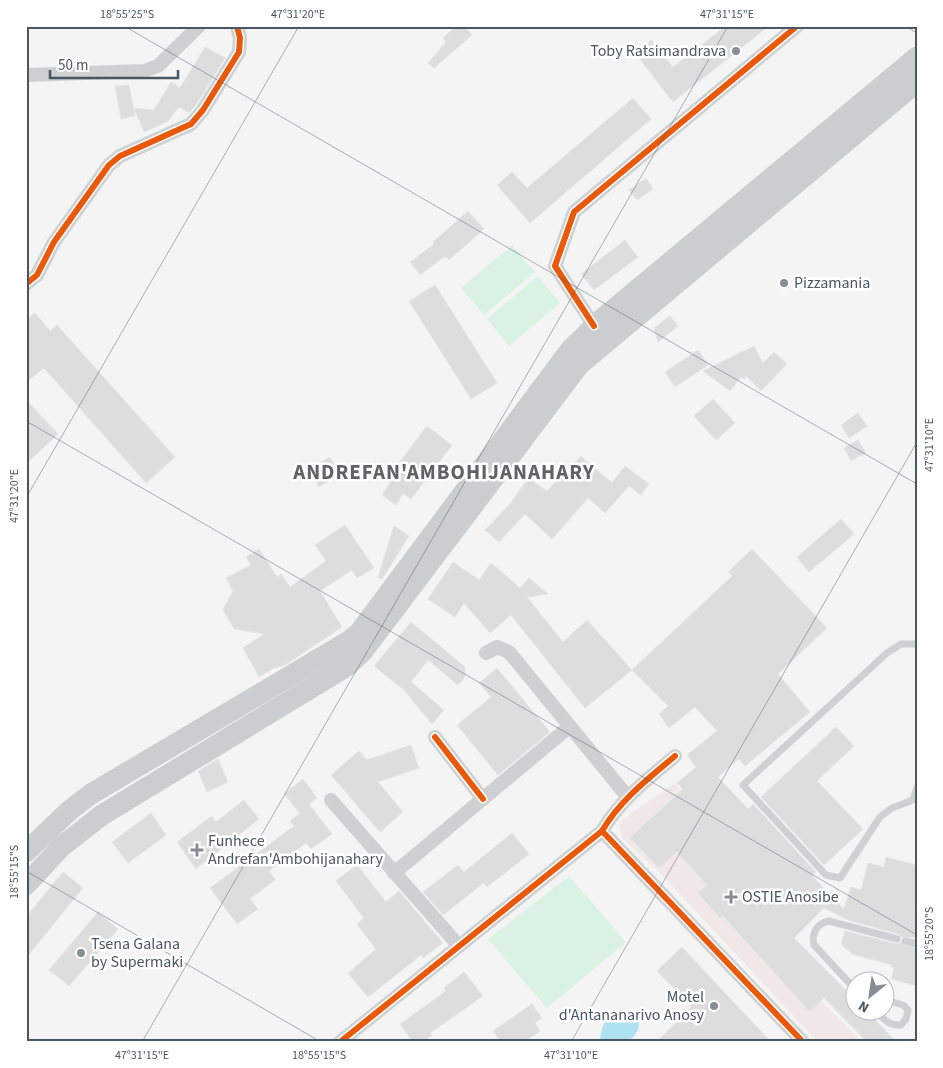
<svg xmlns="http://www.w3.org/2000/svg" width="943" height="1068" font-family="'Source Sans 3',sans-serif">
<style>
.medical{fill:#f1e7e6}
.green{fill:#d9f2e3}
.water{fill:#aee2f0}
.building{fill:#ddddde;stroke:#e5e6e7}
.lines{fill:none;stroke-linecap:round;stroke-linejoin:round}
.lane{stroke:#ced0d2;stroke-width:7}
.street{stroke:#ced0d2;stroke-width:14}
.primary{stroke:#caced1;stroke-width:21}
.cycleway-casing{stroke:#fff;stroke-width:9}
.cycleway{stroke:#e8590c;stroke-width:6}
.ticks{fill:none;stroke:#4a5661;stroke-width:1;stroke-opacity:0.45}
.poi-dot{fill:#868d94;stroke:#fff;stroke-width:2}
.labels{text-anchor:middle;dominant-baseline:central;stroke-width:5;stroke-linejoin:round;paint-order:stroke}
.poi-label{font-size:16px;fill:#4a5661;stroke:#fff;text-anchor:start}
.district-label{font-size:21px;font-weight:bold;letter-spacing:1px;fill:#5f6368;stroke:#fff}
.neatline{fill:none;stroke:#4a5661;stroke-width:2}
.ticks-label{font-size:12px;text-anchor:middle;fill:#4a5661}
</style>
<rect width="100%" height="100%" fill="#f4f4f4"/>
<polygon class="medical" points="675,783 802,922 773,951 862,1042 818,1042 658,871 623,839 619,827 622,820"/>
<g class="green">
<polygon points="512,245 535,272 484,315 461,288"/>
<polygon points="538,276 560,303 509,346 487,319"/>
<polygon points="569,876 626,942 547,1008 488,939"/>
</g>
<path class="water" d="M623 1009 639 1019C640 1030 636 1034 628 1042H600C601 1026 606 1012 623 1009Z"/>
<g class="building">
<polygon points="456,26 464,26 472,35 434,68 428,63 446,42 443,38"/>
<polygon points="726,26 769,26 673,102 635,53 651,40 673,67"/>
<polygon points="205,47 225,58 196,105 189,113 179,107 168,121 144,132 134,108 154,110 171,82 180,88"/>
<polygon points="129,85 135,116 121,119 115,86"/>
<polygon points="633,98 651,119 530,223 497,185 512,172 527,188"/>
<polygon points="646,178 653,189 637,200 629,190"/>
<polygon points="468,211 484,229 449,260 445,256 420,275 410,262 434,244 433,242"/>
<polygon points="625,240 638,257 594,290 581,274"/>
<polygon points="435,285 497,383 471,399 409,301"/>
<polygon points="35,313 50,331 57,325 175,457 146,483 44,368 26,382 26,320"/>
<polygon points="670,316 678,326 658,342 654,328"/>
<polygon points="754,346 763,363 774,352 787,364 761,391 746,376 744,379 741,377 730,391 703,371"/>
<polygon points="698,350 708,365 675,387 665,372"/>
<polygon points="713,399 735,423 716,440 694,416"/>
<polygon points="26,400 58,434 26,464"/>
<polygon points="858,413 867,426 849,438 841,425"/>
<polygon points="427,426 452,445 411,499 403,493 396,505 382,495 390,483 386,480"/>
<polygon points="858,440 866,453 851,461 844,448"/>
<polygon points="581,456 612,483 625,466 649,484 641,495 629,486 605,513 588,498 552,539 525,514 499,542 485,530 510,504 528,478 547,491"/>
<polygon points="330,457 340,474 319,487 309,469"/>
<polygon points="841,519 854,534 809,572 797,557"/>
<polygon points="345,525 374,568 357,578 352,570 320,591 342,627 285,665 274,668 259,677 243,648 264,634 234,629 223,610 233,591 226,578 251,565 246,557 259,549 277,577 281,574 290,587 326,561 315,545"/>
<polygon points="394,526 409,536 382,579 378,577"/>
<polygon points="752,549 827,628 778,674 810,712 745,766 739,759 718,777 748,809 753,804 816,872 812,876 844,909 851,887 861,890 868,863 884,867 886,857 917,865 917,938 902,937 898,934 848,920 824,908 794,938 856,1000 856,1010 866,1010 896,1042 867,1042 824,998 810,1012 722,915 720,918 698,893 707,885 677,852 659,868 630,838 683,789 677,783 696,767 687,755 717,731 695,707 669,728 659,714 668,706 632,670 732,576 728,572"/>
<polygon points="453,562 479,580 491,563 520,588 529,578 548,594 527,597 563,642 587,620 632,670 585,708 511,615 490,633 464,603 455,617 428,599"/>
<polygon points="411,622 465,667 465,677 458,685 428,660 411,682 444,710 432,724 404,690 374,666"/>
<polygon points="497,668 550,732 498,775 457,725 491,697 479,683"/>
<polygon points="836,727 854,746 817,781 863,829 824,865 761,797"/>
<polygon points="411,745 419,768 378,782 403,812 380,832 331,775 359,751 367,760"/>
<polygon points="218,759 228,782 207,792 198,771"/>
<polygon points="303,779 317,798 309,804 332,834 311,849 306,843 269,871 275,880 250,899 258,909 237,924 210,888 294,826 290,821 300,813 284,794"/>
<polygon points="244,800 259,819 196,869 177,842 212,816 216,822"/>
<polygon points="151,813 166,835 128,863 112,842"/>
<polygon points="512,833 529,854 487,887 484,883 443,915 423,892 458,865 464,872"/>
<polygon points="357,865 386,902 399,891 443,943 423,958 421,955 368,997 348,973 376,949 357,924 364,918 336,881"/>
<polygon points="63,872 83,888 26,958 26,917"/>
<polygon points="98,912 118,929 69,986 49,970"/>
<polygon points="845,931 896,944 900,943 917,949 917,986 891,979 894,968 891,967 892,965 852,954 841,944"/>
<polygon points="682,947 771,1042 656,1042 692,1007 657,971"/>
<polygon points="464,972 483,996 430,1033 432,1035 423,1042 413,1042 400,1024 446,991 444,988"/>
<polygon points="532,1004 542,1018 535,1023 540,1031 524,1042 501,1042 493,1031"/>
</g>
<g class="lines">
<g class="lane">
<polyline points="917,644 901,644 887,653 743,785 826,875 840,878 880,817 892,808 913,800 917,787"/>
<polyline points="905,941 917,944"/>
<path d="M856 990 814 945C811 934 817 923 829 921L897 939"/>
<path d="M875 1010C884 1019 888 1026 901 1025L906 1019 908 1010 903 1005 886 1000"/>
</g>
<g class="street">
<polyline points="26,75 144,71 158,66 199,26"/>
<polyline points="26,284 37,275 54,242 109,165 120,156 191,124 203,110 239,52 240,38 237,26"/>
<polyline points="594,326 555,266 574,212 797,26"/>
<polyline points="486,653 497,647 509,652 627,796"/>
<polyline points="435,737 483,799"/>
<polyline points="331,800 459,946"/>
<polyline points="602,831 803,1042"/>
<polyline points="394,873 569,727"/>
<path d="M340 1042 602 831C620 800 648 779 675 756"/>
</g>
<g class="primary">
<polyline points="26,852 70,810 91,794 349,641 359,633 571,349 602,319 917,57"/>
<polyline points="26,885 61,847 102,815 347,666 363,651 579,365 917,82"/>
</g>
<g class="cycleway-casing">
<g id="cycleway">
<polyline points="26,284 37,275 54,242 109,165 120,156 191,124 203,110 239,52 240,38 237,26"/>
<polyline points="594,326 555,266 574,212 797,26"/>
<polyline points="435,737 483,799"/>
<polyline points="602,831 803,1042"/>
<path d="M340 1042 602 831C620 800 648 779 675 756"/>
</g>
</g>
<use href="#cycleway" class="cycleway"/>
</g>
<path class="ticks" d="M124 26 917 484M905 26 917 33M26 421 917 935M26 498 299 26M26 871 321 1042M142 1042 728 26M571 1042 917 442"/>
<g class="poi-dot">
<circle cx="736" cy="51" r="5"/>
<circle cx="784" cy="283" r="5"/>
<path d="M194.5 842.5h5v5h5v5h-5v5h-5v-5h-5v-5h5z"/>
<path d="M728.5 889.5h5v5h5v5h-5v5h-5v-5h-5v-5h5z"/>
<circle cx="81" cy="953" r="5"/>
<circle cx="714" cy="1006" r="5"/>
</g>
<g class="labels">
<g class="poi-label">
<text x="726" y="51" text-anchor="end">Toby Ratsimandrava</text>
<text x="794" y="283">Pizzamania</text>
<text x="208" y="841">Funhece<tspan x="208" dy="18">Andrefan'Ambohijanahary</tspan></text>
<text x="742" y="897">OSTIE Anosibe</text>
<text x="91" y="944">Tsena Galana<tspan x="91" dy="18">by Supermaki</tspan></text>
<text x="704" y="997" text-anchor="end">Motel<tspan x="704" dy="18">d'Antananarivo Anosy</tspan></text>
</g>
<g class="district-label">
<text x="444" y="472">ANDREFAN'AMBOHIJANAHARY</text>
</g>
</g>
<rect width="943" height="1068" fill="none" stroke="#ffffff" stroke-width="55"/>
<g transform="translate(870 996) rotate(210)"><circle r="24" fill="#ffffff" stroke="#b7bbc0"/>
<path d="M0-4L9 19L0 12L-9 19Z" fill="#868d94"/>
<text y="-8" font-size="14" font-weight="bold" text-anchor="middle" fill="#4a5661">N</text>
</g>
<path d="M50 70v8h128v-8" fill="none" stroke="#4a5661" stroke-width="2.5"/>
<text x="58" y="70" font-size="15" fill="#4a5661" stroke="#ffffff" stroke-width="4" paint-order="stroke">50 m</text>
<rect x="28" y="28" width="888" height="1012" class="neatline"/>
<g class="ticks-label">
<text x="127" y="18">18°55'25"S</text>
<text x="298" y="18">47°31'20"E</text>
<text x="727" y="18">47°31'15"E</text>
<text transform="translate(929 445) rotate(-90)" y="4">47°31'10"E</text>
<text transform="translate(14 496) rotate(-90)" y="4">47°31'20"E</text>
<text transform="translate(14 872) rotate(-90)" y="4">18°55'15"S</text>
<text transform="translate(929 934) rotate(-90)" y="4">18°55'20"S</text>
<text x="142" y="1059">47°31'15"E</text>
<text x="319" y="1059">18°55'15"S</text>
<text x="571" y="1059">47°31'10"E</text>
</g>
</svg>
